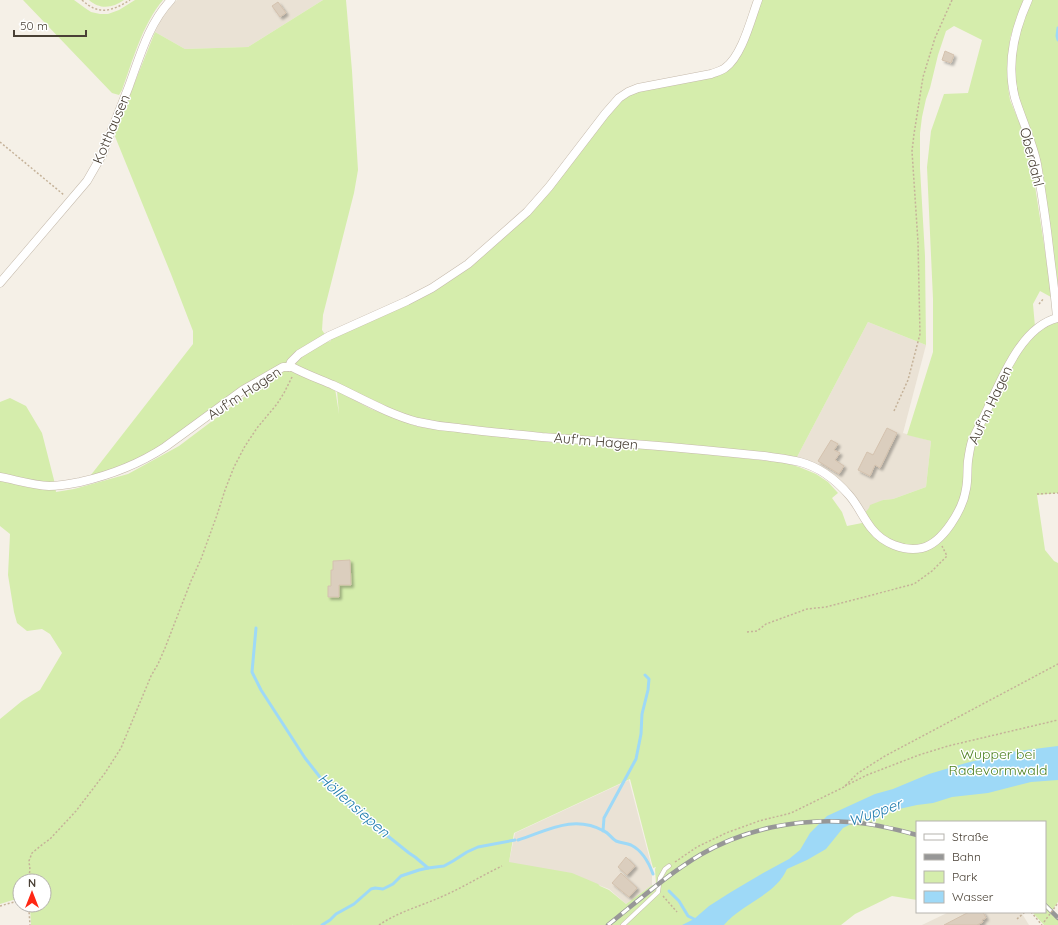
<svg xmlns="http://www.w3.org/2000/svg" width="1058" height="925" font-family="Quicksand,sans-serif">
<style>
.residential{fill:#eae2d5}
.green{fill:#d5edac;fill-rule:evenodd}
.water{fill:#9ed9f7}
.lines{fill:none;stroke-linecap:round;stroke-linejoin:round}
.stream{stroke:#9ed9f7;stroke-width:3}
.building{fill:#dbcebe;stroke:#d4c2ae;filter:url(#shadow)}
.lane-casing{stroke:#c5baac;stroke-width:5}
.street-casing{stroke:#c5baac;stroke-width:9}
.path{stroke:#c5b299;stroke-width:1.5;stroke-dasharray:2 2;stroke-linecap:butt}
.lane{stroke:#fff;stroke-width:4}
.street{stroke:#fff;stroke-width:8}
.rail-casing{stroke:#979797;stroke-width:4.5}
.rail{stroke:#fff;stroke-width:3;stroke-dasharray:9;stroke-linecap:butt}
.path-bridge{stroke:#c5b299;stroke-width:1.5;stroke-dasharray:2 2;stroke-linecap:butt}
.labels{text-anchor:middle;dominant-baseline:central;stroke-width:3;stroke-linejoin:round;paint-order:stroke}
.street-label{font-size:14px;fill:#494035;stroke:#fff}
.park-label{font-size:14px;fill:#4d8122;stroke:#fff}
.water-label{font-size:15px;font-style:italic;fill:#217dae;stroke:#fff}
</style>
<defs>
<filter id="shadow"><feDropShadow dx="2.5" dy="2.5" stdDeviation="1" flood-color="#0004"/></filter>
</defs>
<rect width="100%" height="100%" fill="#f5f0e7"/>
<g class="residential">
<polygon points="177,0 323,0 248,47 185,49 155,32 161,19 170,7"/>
<polygon points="868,322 926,345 903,433 931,441 926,487 893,499 883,500 870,508 863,515 851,496 797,457"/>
<polygon points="629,780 652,868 652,885 626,904 609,889 596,884 506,876 515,833"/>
<polygon points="949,912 1021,912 1029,925 922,925"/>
</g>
<g class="green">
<path d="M23 0H74L85 8 91 12 100 14H108L119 10 135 0H163C142 25 133 60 122 90L119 95 112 93Z"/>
<path d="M89 0H124C113 8 100 10 89 0Z"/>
<polygon points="323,0 346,0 352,71 358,170 354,193 323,315 322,330 326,336 154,454 87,480 193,344 193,331 171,274 114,134 155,32 185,49 248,47"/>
<path d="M760 0H1024L1010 38 1008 87 1010 100 1027 141 1031 160 1049 277 1051 297 1040 291 1033 304 1035 327 1015 352 972 451 1008 370 1026 344 1044 327 1058 321V493L1037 495 1045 550 1054 561 1058 563V902L1050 913 1058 920V925H1044L1032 912H1045V822H917V900L892 896 855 914 841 925H293L290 911 293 925H31L30 905H44V881L38 880 39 881H20V900H13L0 904V719L22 701 40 690 62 653 50 634 42 629 27 631 17 623 14 612 8 575 10 534 0 526V402L10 398 26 406 42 433 54 480 56 492 74 489 128 474 179 446 252 391 322 343 331 341 329 338 442 285 518 221 597 124 628 93 725 72ZM954 26 982 40 968 93 944 94 931 131 927 167 933 299V352L907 435 931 441 926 487 893 499 883 500 870 505 869 508 863 515 862 523 847 526 842 512 832 498 838 493 828 482 816 474 799 467 786 463 733 457 631 447 514 438 433 429 416 426 400 420 371 409 337 391 339 414 334 382 403 414 418 419 434 422 515 431 735 450 797 457 868 322 926 345 925 256 920 168V133L922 117 926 99 930 88 938 55 946 31ZM630 779 653 868 656 867 655 869 656 884 654 886 652 885 626 904 609 890 600 886 598 884 572 873 509 862 514 833Z"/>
<polygon points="1030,0 1058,0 1058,291 1038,155 1017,99 1013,78 1019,26"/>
</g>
<path class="water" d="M1058 746V780L1031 782 988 793 952 797 933 803 917 805 872 815 857 821 843 828 826 849 807 860 787 869C775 896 742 903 724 925H682L694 919 709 906 731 892 765 872 789 859 800 850 810 833 827 816 875 794 893 789 929 774 966 763 1010 752Z"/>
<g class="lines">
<g class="stream">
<polyline points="1058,28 1057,36 1058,40"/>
<polyline points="256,628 252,672 261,690 305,758 323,781 338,796 409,853 415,857 428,868 444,866 453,861 467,852 478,847 515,840"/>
<polyline points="603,831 604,818 636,759 641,734 642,714 648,690 649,679 645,675"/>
<path d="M518 840C547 831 573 814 604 831 609 833 611 838 616 841 621 843 626 843 631 845 643 851 649 863 653 874"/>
<polyline points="669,891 679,901 688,916 696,920"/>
<polyline points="322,925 330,920 336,914 354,904 371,889 375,888 383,889 393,884 401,876 419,870 428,868"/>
</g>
</g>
<g class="building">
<polygon points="278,2 286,13 280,17 272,6"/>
<polygon points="945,51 954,55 951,63 942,60"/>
<polygon points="887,428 897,433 880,468 875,465 870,476 858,470 867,452 873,455"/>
<polygon points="831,440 838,444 834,450 840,453 835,460 844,466 839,474 818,461"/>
<polygon points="350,560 351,585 339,585 339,597 328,597 328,586 331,586 331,570 333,570 333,561"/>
<polygon points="626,857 635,866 627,875 618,867"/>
<polygon points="621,873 637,888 629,897 612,883"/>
<polygon points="969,912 983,912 986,918 982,920 983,922 977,925 944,925"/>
</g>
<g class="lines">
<g class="lane-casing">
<polyline id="lane" points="623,925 658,892 660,878 665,869 669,866"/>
</g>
<g class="street-casing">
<g id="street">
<path d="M1028 0C1014 31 1006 64 1015 98 1022 120 1032 141 1037 164 1041 189 1045 214 1048 239 1051 266 1055 292 1057 318"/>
<path d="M0 283 87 181 102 155C111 132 120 109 129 86 140 56 149 23 171 0"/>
<path d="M289 367 291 362 299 354 329 336 407 301 432 288 468 264 527 212 549 187 605 114 619 98 628 92 638 88 711 74C716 72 721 71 725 68 742 56 751 19 758 0"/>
<path d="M0 477C16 480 33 485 49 486 59 486 70 484 80 482 111 475 139 464 165 447L243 390 283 367H292C305 374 319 379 333 385 361 398 388 414 418 422 431 425 444 427 458 428 486 432 514 434 542 437 596 441 650 445 703 450 723 452 744 454 764 456 776 458 788 459 800 462 819 467 836 480 849 495 858 505 863 518 872 529 883 543 904 552 922 548 943 543 963 509 966 489 968 480 967 470 968 461 969 454 970 447 972 441 977 430 983 419 988 408 1002 378 1022 326 1058 318"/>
</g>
</g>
<g class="path">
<path d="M82 0C99 16 112 11 130 0"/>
<polyline points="0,142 64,195"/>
<polyline points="1039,304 1044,298"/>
<polyline points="894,411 908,380 920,334 918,242 912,151 914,134 923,77 935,38 952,0"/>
<polyline points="1037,494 1058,493"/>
<polyline points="747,632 757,631 766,624 807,609 826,607 914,584 932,571 947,556 942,546"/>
<polyline points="845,786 867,775 919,755 948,746 1058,720"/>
<polyline points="675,862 697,847 726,833 759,821 791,813 844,787 858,773 885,756 1058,664"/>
<polyline points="28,881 30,870 29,861 32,853 43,844 50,839 76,811 105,773 121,748 151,676 158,664 165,648 191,581 201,559 217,515 225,490 234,467 245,446 257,428 277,404 284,393 292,377"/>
<polyline points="663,896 677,912"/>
<polyline points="26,905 29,911 30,925"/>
<polyline points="0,906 14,902 20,902"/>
<polyline points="1031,912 1042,925"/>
<polyline points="1017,919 1025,912"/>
<path d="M379 925C398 912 421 906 441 897 462 888 481 876 502 866"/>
</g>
<use href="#lane" class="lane"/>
<use href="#street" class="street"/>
<g class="rail-casing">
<g id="rail">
<polyline points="1045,905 1058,918"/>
<path d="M608 925C638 901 668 874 700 855 744 829 798 818 849 822 871 823 895 829 917 835"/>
</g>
</g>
<use href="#rail" class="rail"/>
<polyline class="path-bridge" points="1044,922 1058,903"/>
</g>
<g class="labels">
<g class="street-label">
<text transform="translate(111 129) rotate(-67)">Kotthausen</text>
<text transform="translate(1032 157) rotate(76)">Oberdahl</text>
<text transform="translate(244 393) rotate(-33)">Auf'm Hagen</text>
<text transform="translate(990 405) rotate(-65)">Auf'm Hagen</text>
<text transform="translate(596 441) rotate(5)">Auf'm Hagen</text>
</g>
<g class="park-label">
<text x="998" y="754">Wupper bei<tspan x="998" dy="16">Radevormwald</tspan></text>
</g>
<g class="water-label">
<text transform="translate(354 805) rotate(41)">Höllensiepen</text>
<text transform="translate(875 812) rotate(-19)">Wupper</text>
</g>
</g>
<rect x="916" y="821" width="130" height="92" fill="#ffffff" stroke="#b6b3ae"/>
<rect x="924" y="834" width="20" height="6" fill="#ffffff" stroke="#b6b3ae"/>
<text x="952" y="841" font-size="12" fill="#494035">Straße</text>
<rect x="924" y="854" width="20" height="6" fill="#979797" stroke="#b6b3ae"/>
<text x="952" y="861" font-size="12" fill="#494035">Bahn</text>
<rect x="924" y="871" width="20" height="12" fill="#d5edac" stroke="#b6b3ae"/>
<text x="952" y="881" font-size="12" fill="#494035">Park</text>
<rect x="924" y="891" width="20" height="12" fill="#9ed9f7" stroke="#b6b3ae"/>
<text x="952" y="901" font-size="12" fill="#494035">Wasser</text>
<g transform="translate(32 893)"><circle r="19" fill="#ffffff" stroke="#b6b3ae"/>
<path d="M0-3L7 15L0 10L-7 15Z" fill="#ff2714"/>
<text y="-6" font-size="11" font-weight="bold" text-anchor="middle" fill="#494035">N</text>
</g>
<path d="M14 30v6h72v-6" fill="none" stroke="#494035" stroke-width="2"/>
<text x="20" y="30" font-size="12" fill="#494035" stroke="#ffffff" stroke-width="3" paint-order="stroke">50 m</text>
</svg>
